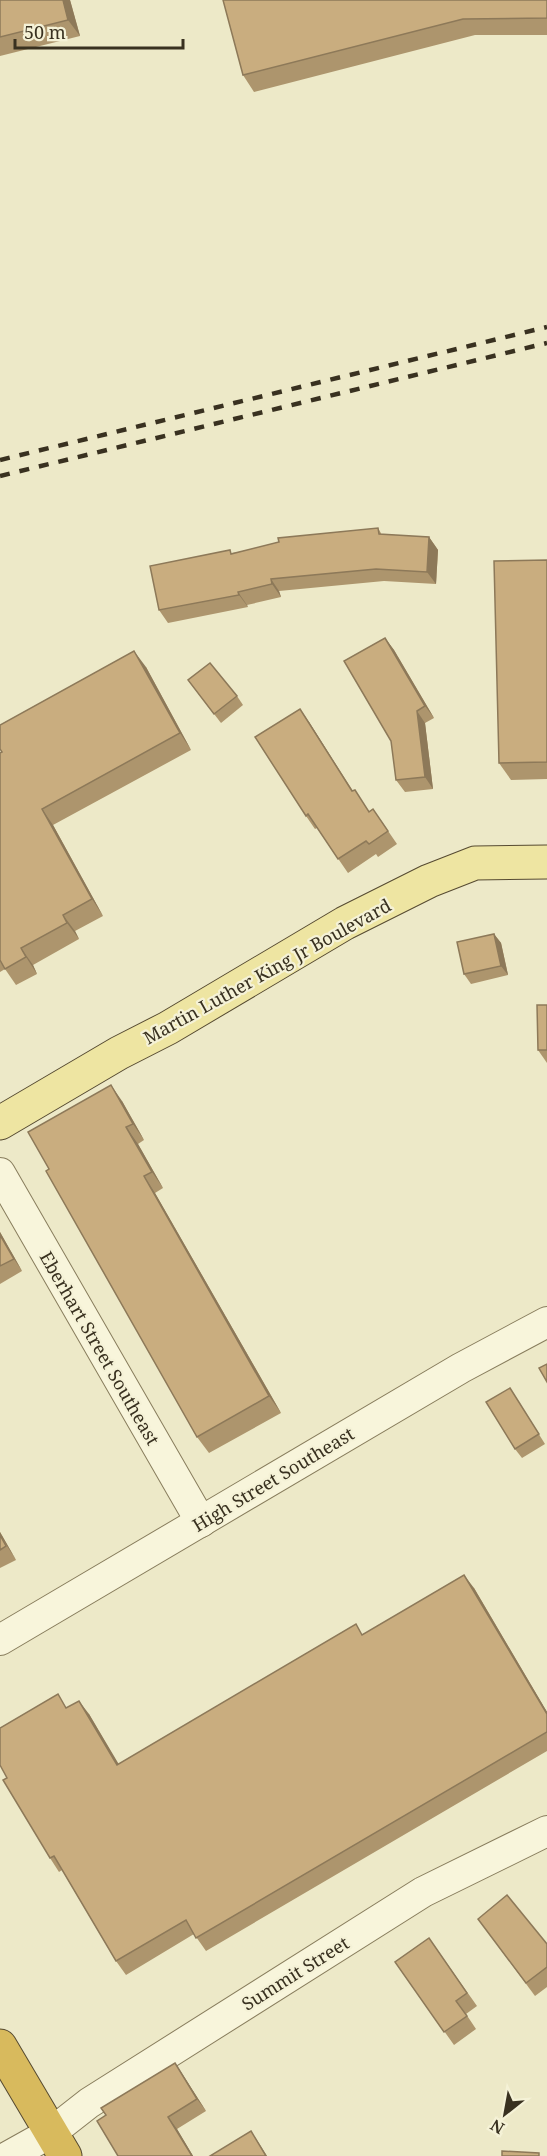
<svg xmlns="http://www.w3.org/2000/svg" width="547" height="2156" font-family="'Noto Serif',serif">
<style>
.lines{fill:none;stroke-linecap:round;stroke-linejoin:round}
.minor-casing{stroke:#887d5d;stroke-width:32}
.major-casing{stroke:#564a31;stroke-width:35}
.highway-casing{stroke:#564a31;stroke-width:35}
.minor{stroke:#f8f5db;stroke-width:30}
.major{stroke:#eee5a2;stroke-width:33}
.highway{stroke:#d8ba5d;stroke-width:33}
.rail{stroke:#393120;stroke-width:4.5;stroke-dasharray:10 10;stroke-linecap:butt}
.wall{fill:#ad956d}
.shaded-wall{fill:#8d7959}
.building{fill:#c9ad7f;stroke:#8d7959;stroke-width:1.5}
.labels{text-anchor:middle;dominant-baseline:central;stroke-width:4.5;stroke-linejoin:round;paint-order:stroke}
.street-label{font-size:18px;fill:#393120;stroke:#f5f2d7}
</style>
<rect width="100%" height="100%" fill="#ede9c8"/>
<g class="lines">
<g class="minor-casing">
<g id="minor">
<polyline points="0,1173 201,1522"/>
<polyline points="0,1640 461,1368 547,1322"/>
<polyline points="9,2156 52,2132 89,2103 423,1892 547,1831"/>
</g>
</g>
<g class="major-casing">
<polyline id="major" points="0,1123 119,1053 168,1028 345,923 429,881 475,863 547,862"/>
</g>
<g class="highway-casing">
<polyline id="highway" points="0,2046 65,2156"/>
</g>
<use href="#minor" class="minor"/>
<use href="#major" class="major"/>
<use href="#highway" class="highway"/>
<g class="rail">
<polyline points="0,460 547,327"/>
<polyline points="0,476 547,343"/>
</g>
</g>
<g class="wall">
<polygon points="0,0 70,0 80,36 0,56"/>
<polygon points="223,0 547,0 547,35 475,35 254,92 243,75"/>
<polygon points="378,528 382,535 429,537 438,550 436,584 384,581 279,591 281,597 247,605 248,607 168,623 159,610 232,553"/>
<polygon points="547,560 547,779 511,780 499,763"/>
<polygon points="385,638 394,650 434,718 425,723 433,789 405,792 396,780"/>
<polygon points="146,667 191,750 53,825 103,916 75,931 79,939 33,965 37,974 16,985 5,969 0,972 0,753"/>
<polygon points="188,680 237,696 243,705 221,723"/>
<polygon points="309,722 353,791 369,811 373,809 397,844 378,857 376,854 348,873 317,828 315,829 306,816"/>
<polygon points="494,934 501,943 508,975 471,984 464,974"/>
<polygon points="547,1005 547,1063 538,1050"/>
<polygon points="122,1101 144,1140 138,1144 163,1188 155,1193 281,1413 209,1453 197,1437 49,1169"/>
<polygon points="0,1232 22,1271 0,1284"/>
<polygon points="510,1388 545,1444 522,1458 515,1449"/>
<polygon points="0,1532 16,1560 0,1568"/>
<polygon points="474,1588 547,1712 547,1751 206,1951 194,1934 126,1975 116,1961 62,1870 59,1872 50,1858 7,1778 89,1714 118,1764 363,1634"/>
<polygon points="478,1919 547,1944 547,1987 535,1996"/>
<polygon points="429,1938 477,2006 466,2014 476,2029 454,2045 395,1962"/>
<polygon points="175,2063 206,2111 177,2129 193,2156 118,2156 106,2115"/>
</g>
<g class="shaded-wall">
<polygon points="63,0 70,0 80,36 68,20"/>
<polygon points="429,537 438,550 436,584 427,572"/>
<polygon points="271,579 279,591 281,597 272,584"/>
<polygon points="238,592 247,605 248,607 239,595"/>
<polygon points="385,638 394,650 434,718 425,706"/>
<polygon points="134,651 146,667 191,750 180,733"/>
<polygon points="300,709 309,722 361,805 352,791"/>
<polygon points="417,711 425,723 433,789 425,777"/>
<polygon points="42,809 53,825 103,916 92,899"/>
<polygon points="63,915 75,931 79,939 67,923"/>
<polygon points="494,934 501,943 508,975 501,966"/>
<polygon points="21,948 33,965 37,974 26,957"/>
<polygon points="111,1085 122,1101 144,1140 133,1124"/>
<polygon points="126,1127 138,1144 163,1188 152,1172"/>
<polygon points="144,1176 155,1193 281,1413 269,1396"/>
<polygon points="0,1232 22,1271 14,1259 0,1235"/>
<polygon points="0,1532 16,1560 0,1535"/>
<polygon points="464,1575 474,1588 547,1712 547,1714"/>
<polygon points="79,1701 89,1714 127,1778 117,1765"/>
<polygon points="175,2063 183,2075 206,2111 197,2099"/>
<polygon points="168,2117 177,2129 193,2156 192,2156"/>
<polygon points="251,2131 262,2148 267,2156 266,2156"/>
</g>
<g class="building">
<polygon points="0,0 63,0 68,20 0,37"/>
<polygon points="223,0 547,0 547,18 463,19 243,75"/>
<polygon points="378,528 379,534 429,537 427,572 376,569 271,579 272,584 238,592 239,595 159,610 150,566 230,550 231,554 279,542 278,538"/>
<polygon points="547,560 547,762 499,763 494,561"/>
<polygon points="385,638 425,706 417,711 425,777 396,780 391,741 344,661"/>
<polygon points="134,651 180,733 42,809 92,899 63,915 67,923 21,948 26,957 5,969 0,960 0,753 2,752 0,749 0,725"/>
<polygon points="210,663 237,696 214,714 188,680"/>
<polygon points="300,709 352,791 355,790 369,812 373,809 388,831 369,844 366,841 338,859 308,814 306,816 255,737"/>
<polygon points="494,934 501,966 464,974 457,942"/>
<polygon points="537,1005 547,1005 547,1050 538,1050"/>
<polygon points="111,1085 133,1124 126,1127 152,1172 144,1176 269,1396 197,1437 46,1171 49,1169 28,1132"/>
<polygon points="0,1235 14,1259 0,1266"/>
<polygon points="547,1364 547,1382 539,1368"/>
<polygon points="510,1388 539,1434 515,1449 486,1402"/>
<polygon points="0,1535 6,1546 0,1550"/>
<polygon points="464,1575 547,1714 547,1732 196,1938 186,1920 116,1961 54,1856 50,1858 3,1780 7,1778 0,1765 0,1728 58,1694 66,1708 79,1701 117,1765 356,1624 362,1635"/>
<polygon points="507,1895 547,1944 547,1967 526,1983 478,1919"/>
<polygon points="429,1938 467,1993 456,2001 467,2016 444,2032 395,1962"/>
<polygon points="175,2063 197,2099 168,2117 192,2156 118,2156 97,2121 106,2115 101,2108"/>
<polygon points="251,2131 266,2156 210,2156"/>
<polygon points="502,2151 539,2153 539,2156 502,2156"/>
</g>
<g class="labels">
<g class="street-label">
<text transform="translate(267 971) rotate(-29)">Martin Luther King Jr Boulevard</text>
<text transform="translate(100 1348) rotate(60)">Eberhart Street Southeast</text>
<text transform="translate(273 1479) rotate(-31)">High Street Southeast</text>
<text transform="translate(295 1973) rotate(-32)">Summit Street</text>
</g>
</g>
<g transform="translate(505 2114) rotate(211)" stroke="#f5f2d7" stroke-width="4.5" paint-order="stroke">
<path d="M0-4.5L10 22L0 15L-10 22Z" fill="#393120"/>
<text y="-9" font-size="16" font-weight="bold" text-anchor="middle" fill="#393120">N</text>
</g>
<path d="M15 39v9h168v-9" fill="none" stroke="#393120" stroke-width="3"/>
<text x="24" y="39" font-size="18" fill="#393120" stroke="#f5f2d7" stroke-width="4.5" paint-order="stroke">50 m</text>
</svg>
